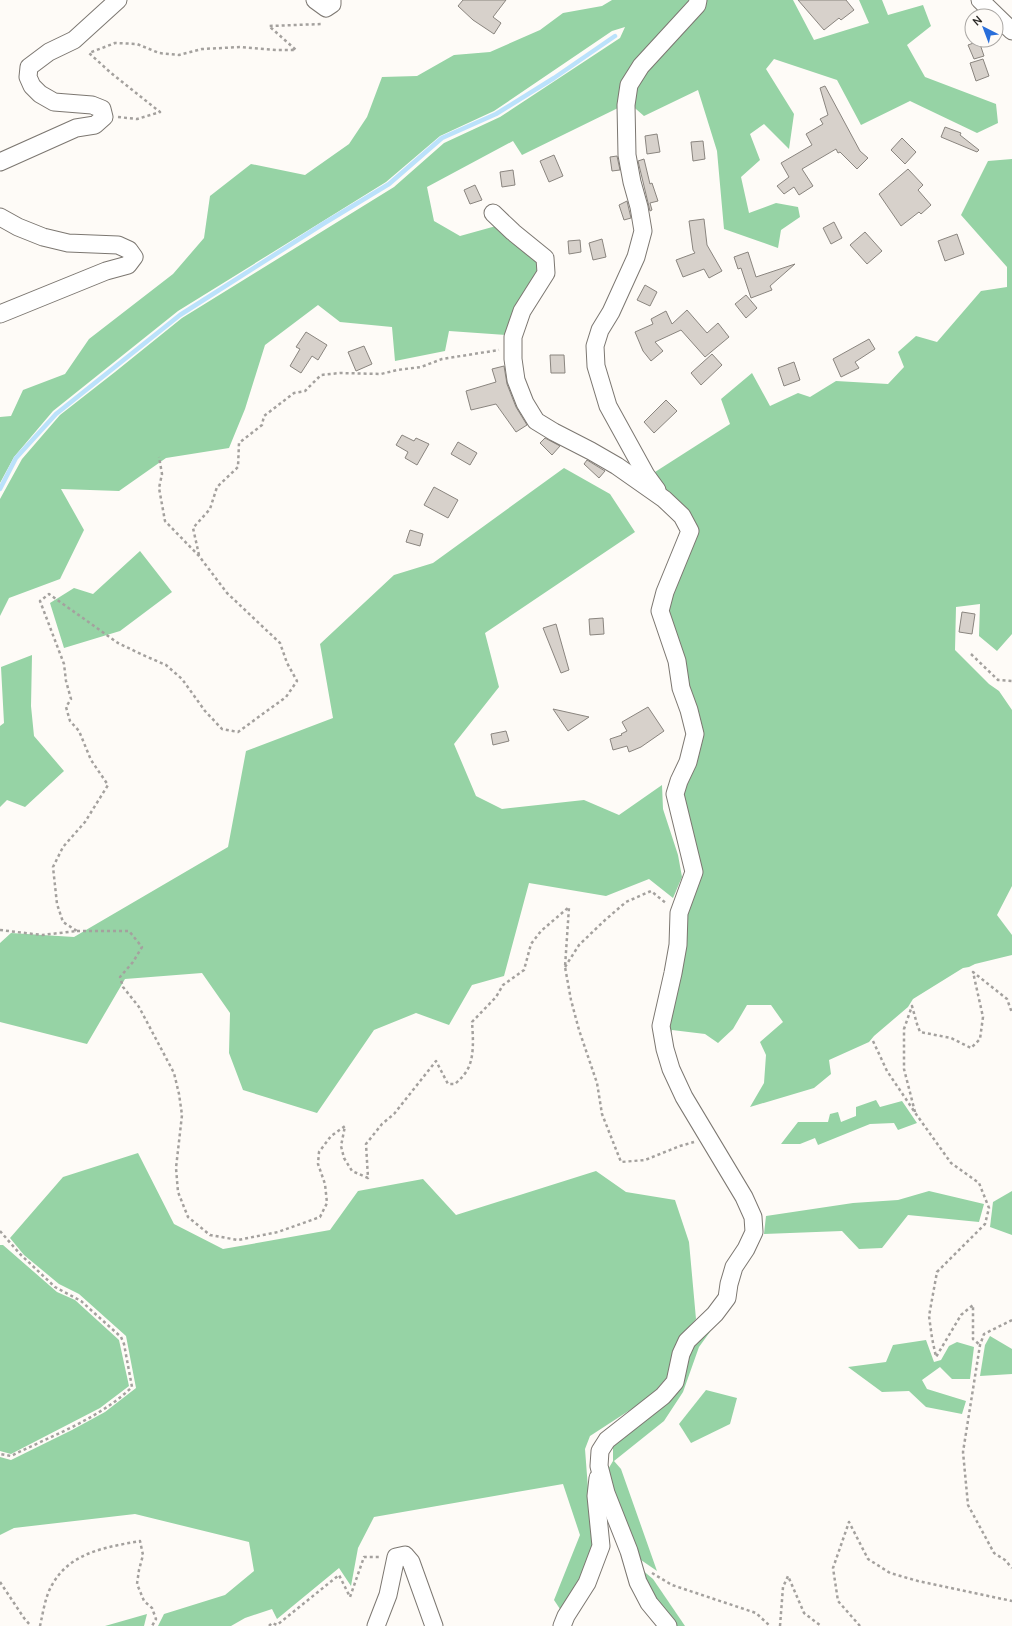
<svg xmlns="http://www.w3.org/2000/svg" width="1012" height="1626" font-family="Manrope,sans-serif">
<style>
.forest{fill:#96d3a5}
.lines{fill:none;stroke-linecap:round;stroke-linejoin:round}
.stream{stroke:#bbe2fb;stroke-width:4.5}
.building{fill:#d7d1cb;stroke:#8a857f}
.minor-casing{stroke:#7c7771;stroke-width:19}
.path{stroke:#a4a19e;stroke-width:2.5;stroke-dasharray:3 3;stroke-linecap:butt}
.minor{stroke:#fff;stroke-width:17}
</style>
<rect width="100%" height="100%" fill="#fefbf7"/>
<g class="forest">
<polygon points="612,0 693,0 618,108 522,155 513,141 427,187 434,221 460,236 496,226 539,261 538,274 506,335 449,331 445,351 395,361 392,327 340,322 318,305 265,345 245,409 229,448 166,458 119,491 61,489 84,530 60,579 9,598 0,616 0,499 22,459 60,415 115,372 182,318 394,187 444,143 500,117 620,38 625,27 612,31 494,111 440,136 386,182 178,311 53,411 14,457 0,483 0,417 11,416 23,390 65,374 89,339 173,274 204,238 210,196 251,164 305,175 349,144 367,117 382,77 417,76 454,55 490,52 540,30 563,13 602,6"/>
<polygon points="701,0 793,0 814,40 869,23 859,0 882,0 888,15 923,5 931,26 907,45 925,77 996,104 998,123 977,133 910,101 861,125 837,80 774,59 766,69 794,114 789,149 764,124 750,134 760,160 741,177 749,213 776,203 798,207 800,217 781,230 778,248 724,229 717,151 698,90 644,116 629,103 635,83"/>
<polygon points="1012,159 1012,634 997,651 979,636 980,604 956,607 955,650 989,684 999,691 1012,710 1012,886 997,915 1012,935 1012,955 975,964 969,967 963,968 913,999 908,1007 874,1036 869,1042 829,1060 831,1074 814,1088 750,1107 764,1083 766,1055 760,1042 783,1022 771,1005 747,1005 733,1029 718,1043 705,1034 672,1030 667,1045 683,913 692,892 680,794 698,732 664,610 690,546 655,472 730,424 721,399 752,373 770,406 798,393 810,397 836,381 888,384 904,367 898,352 916,336 937,342 981,291 1007,287 1007,267 961,215 988,161"/>
<polygon points="564,468 610,494 635,532 485,633 499,687 454,744 476,796 502,809 584,800 619,815 662,785 663,809 678,855 682,877 673,898 649,879 606,896 529,883 504,976 472,985 449,1025 416,1013 374,1030 317,1113 243,1090 229,1053 230,1013 202,973 125,979 87,1044 0,1022 0,943 11,933 74,937 228,847 246,751 333,718 320,644 394,575 433,563"/>
<polygon points="140,551 172,592 120,631 64,648 50,603 74,588 93,594"/>
<polygon points="32,655 31,706 34,736 64,771 25,807 7,800 0,807 0,726 4,723 1,667"/>
<polygon points="876,1100 880,1107 902,1101 917,1123 898,1130 894,1123 870,1124 818,1145 815,1138 800,1144 781,1144 798,1122 828,1122 830,1114 838,1112 841,1122 856,1116 856,1107"/>
<polygon points="138,1153 174,1224 223,1249 330,1230 358,1191 423,1179 456,1215 596,1171 626,1192 675,1200 689,1242 696,1319 677,1342 668,1376 650,1397 590,1436 585,1449 589,1502 595,1543 582,1579 562,1612 554,1600 580,1535 563,1484 374,1517 358,1548 351,1586 339,1568 277,1619 272,1609 245,1618 231,1626 158,1626 164,1614 225,1595 254,1571 249,1542 135,1514 14,1528 0,1535 0,1457 11,1460 72,1430 105,1412 136,1388 126,1336 79,1294 59,1284 24,1255 10,1238 63,1177"/>
<polygon points="929,1191 984,1204 979,1222 908,1215 882,1248 859,1249 842,1231 764,1234 766,1216 853,1203 898,1200"/>
<polygon points="1012,1191 1012,1235 990,1227 993,1202"/>
<polygon points="0,1245 3,1245 57,1292 75,1300 119,1340 129,1386 100,1408 11,1454 0,1451"/>
<polygon points="712,1329 699,1347 683,1392 664,1421 614,1461 621,1469 657,1571 641,1560 607,1471 613,1461 613,1443 645,1418 686,1354"/>
<polygon points="990,1336 1012,1349 1012,1374 980,1376 985,1345"/>
<polygon points="926,1340 934,1362 941,1360 949,1346 957,1342 974,1347 970,1379 952,1379 940,1367 922,1380 927,1389 966,1401 962,1414 926,1407 909,1391 882,1392 848,1367 886,1362 893,1345"/>
<polygon points="706,1390 737,1398 730,1424 691,1443 679,1424"/>
<polygon points="641,1569 653,1579 685,1626 672,1626 647,1592"/>
<polygon points="147,1614 144,1626 105,1626"/>
</g>
<g class="lines">
<polyline class="stream" points="0,489 16,458 56,414 180,315 323,224 389,184 442,138 496,114 554,78 615,36"/>
</g>
<g class="building">
<polygon points="463,0 506,0 493,17 501,23 494,34 473,20 458,6"/>
<polygon points="798,0 846,0 854,10 841,20 839,18 824,30"/>
<polygon points="979,41 984,56 974,59 968,45"/>
<polygon points="983,59 989,76 976,81 970,63"/>
<polygon points="825,86 860,151 868,158 857,169 840,152 838,153 836,149 802,169 813,186 799,195 794,187 784,194 777,186 789,177 781,163 812,145 806,134 823,124 820,119 828,115 820,88"/>
<polygon points="945,127 961,133 960,135 979,150 977,152 941,137"/>
<polygon points="657,134 660,152 647,154 645,136"/>
<polygon points="902,138 916,152 905,164 891,150"/>
<polygon points="703,141 705,159 693,161 691,142"/>
<polygon points="554,155 563,176 549,182 540,161"/>
<polygon points="617,156 620,170 612,171 610,157"/>
<polygon points="644,159 650,184 652,183 658,201 650,203 652,210 650,211 638,161"/>
<polygon points="908,169 923,185 918,190 931,205 921,214 919,212 901,226 879,194"/>
<polygon points="513,170 515,185 502,187 500,172"/>
<polygon points="475,185 482,200 470,204 464,190"/>
<polygon points="627,201 631,218 624,220 619,205"/>
<polygon points="704,219 707,245 722,271 709,278 704,269 683,277 676,260 695,253 693,250 689,221"/>
<polygon points="834,222 842,238 831,244 823,228"/>
<polygon points="865,232 882,251 867,264 850,245"/>
<polygon points="957,234 964,254 945,261 938,241"/>
<polygon points="602,239 606,257 593,260 589,243"/>
<polygon points="580,240 581,252 569,254 568,241"/>
<polygon points="748,252 756,277 795,264 770,286 772,290 751,298 741,268 738,269 734,257"/>
<polygon points="645,285 657,292 650,306 637,300"/>
<polygon points="746,295 757,308 746,318 735,304"/>
<polygon points="687,310 707,333 718,323 729,337 705,357 681,330 655,342 663,351 651,361 643,351 635,332 653,324 651,319 666,311 672,324"/>
<polygon points="306,332 327,345 318,360 312,356 301,373 290,366 300,349 296,347"/>
<polygon points="869,339 875,349 855,362 859,368 841,377 833,359"/>
<polygon points="364,346 372,364 356,371 348,352"/>
<polygon points="712,354 722,365 701,385 691,373"/>
<polygon points="550,355 564,355 565,373 551,373"/>
<polygon points="794,362 800,380 784,386 778,368"/>
<polygon points="504,366 507,384 516,407 527,425 516,432 496,404 471,410 466,391 496,382 492,369"/>
<polygon points="666,400 677,411 654,433 644,422"/>
<polygon points="402,435 414,441 416,438 429,444 417,465 405,458 408,452 396,445"/>
<polygon points="545,438 560,446 552,455 540,443"/>
<polygon points="458,442 477,453 470,465 451,454"/>
<polygon points="587,460 605,471 599,478 584,464"/>
<polygon points="434,487 458,500 448,518 424,505"/>
<polygon points="410,530 423,534 420,546 406,542"/>
<polygon points="962,612 975,614 972,634 959,632"/>
<polygon points="603,618 604,634 590,635 589,619"/>
<polygon points="556,624 569,670 561,673 543,628"/>
<polygon points="648,707 664,731 641,747 629,752 627,746 613,750 610,739 622,735 621,734 627,731 622,722"/>
<polygon points="553,709 589,717 568,731"/>
<polygon points="506,731 509,741 493,745 491,734"/>
</g>
<g class="lines">
<g class="minor-casing">
<g id="minor">
<polyline points="315,0 326,8 332,4 332,0"/>
<polyline points="980,0 1012,31"/>
<polyline points="0,162 76,128 95,125 104,117 102,109 92,105 54,102 40,94 32,86 28,77 29,67 49,52 74,40 118,0"/>
<polyline points="493,213 513,232 545,258 546,273 522,311 513,337 513,359 516,380 525,403 536,421 554,432 591,451 617,466 664,499 682,516 690,531 665,592 660,611 677,661 681,688 689,710 695,734 688,762 679,781 675,794 694,872 679,913 678,945 673,973 661,1026 665,1049 671,1069 684,1097 744,1197 753,1217 754,1232 746,1249 734,1267 729,1284 727,1298 715,1314 687,1341 681,1354 675,1382 663,1396 607,1440 600,1451 599,1466 606,1493 629,1551 638,1582 649,1603 668,1626"/>
<polyline points="0,217 18,227 43,237 68,243 118,245 129,250 134,257 128,265 106,271 0,314"/>
<polyline points="657,490 646,475 608,406 596,366 595,346 600,330 611,312 636,257 643,231 639,207 632,182 627,155 626,105 629,85 641,66 697,5 698,0"/>
<polyline points="376,1626 388,1595 396,1557 405,1555 411,1562 434,1626"/>
<polyline points="562,1626 566,1616 587,1583 601,1546 596,1496 598,1478"/>
</g>
</g>
<g class="path">
<polyline points="118,117 137,119 160,112 111,73 89,53 115,43 137,44 159,53 179,55 202,49 241,47 276,50 296,50 269,26 322,24"/>
<polyline points="199,555 193,528 210,509 217,487 238,467 239,443 262,425 264,416 294,393 305,391 321,375 340,373 381,374 397,370 421,367 442,359 499,350"/>
<polyline points="971,654 998,680 1012,681"/>
<polyline points="0,930 42,935 77,931 63,922 57,904 53,867 63,847 85,822 108,785 91,760 79,731 70,721 66,707 71,699 66,681 64,664 40,601 49,594 118,643 143,655 166,665 182,679 205,711 222,729 238,732 286,697 297,681 287,663 280,643 227,593 199,556 165,521 159,488 162,474 159,457"/>
<path d="M77 931H129L142 947 133 962 120 977 123 987 139 1007 174 1073 179 1094 182 1115 176 1168 178 1192 188 1217 210 1235 238 1240 278 1232 320 1217 327 1203 325 1184 318 1164 319 1152 331 1136 345 1126 341 1146 344 1158 352 1171 368 1178 366 1144 382 1124 394 1114 436 1061 448 1084H455C459 1080 463 1077 466 1072 475 1059 473 1037 472 1022L496 997 503 985 524 970 531 944 541 931 569 907 565 967 571 1000 579 1030 597 1083 602 1114 621 1162 645 1160 680 1146 694 1142"/>
<polyline points="565,967 579,945 604,921 626,902 651,891 667,904"/>
<polyline points="873,1041 887,1071 916,1114 951,1163 979,1183 989,1208 985,1224 937,1272 929,1316 932,1338 936,1357 961,1315 973,1305 973,1339 980,1345"/>
<polyline points="915,1112 904,1069 904,1029 912,1006 917,1024 920,1032 951,1038 971,1048 980,1039 983,1017 973,972 1007,999 1012,1013"/>
<path d="M0 1231 20 1254 55 1287 81 1301 121 1337 124 1344 132 1387C99 1419 51 1436 11 1456L0 1454"/>
<polyline points="1012,1320 984,1334 980,1345 963,1452 968,1505 994,1553 1005,1560 1012,1568"/>
<polyline points="652,1573 672,1585 756,1613 770,1626"/>
<polyline points="0,1582 24,1618 31,1626"/>
<path d="M40 1626C43 1613 45 1597 52 1585 70 1552 107 1547 140 1541L143 1555 139 1570 137 1584 144 1601 152 1608 156 1619 152 1626"/>
<polyline points="269,1626 272,1623 277,1625 339,1575 350,1597 364,1557 381,1557"/>
<polyline points="780,1626 783,1587 788,1576 804,1613 821,1626"/>
<polyline points="860,1626 838,1601 833,1568 849,1522 868,1559 890,1573 918,1581 1012,1601"/>
</g>
<use href="#minor" class="minor"/>
</g>
<g transform="translate(984 28) rotate(318)"><circle r="19" fill="#fefbf7" stroke="#aaa7a4"/>
<path d="M0-3L7 15L0 10L-7 15Z" fill="#296eda"/>
<text y="-6" font-size="11" font-weight="bold" text-anchor="middle" fill="#2c2a28">N</text>
</g>
</svg>
